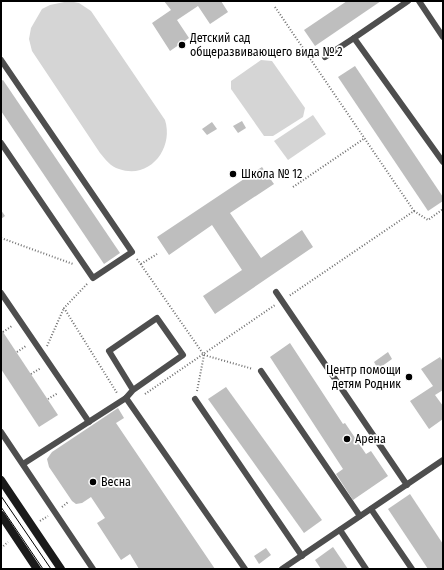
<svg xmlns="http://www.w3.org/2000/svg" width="444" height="570" font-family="'Fira Sans Condensed',sans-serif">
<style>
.green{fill:#d5d5d5}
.building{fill:#bebebe}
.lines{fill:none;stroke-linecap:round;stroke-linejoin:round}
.path{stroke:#707070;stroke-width:2;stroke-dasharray:1 2;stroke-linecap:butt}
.service{stroke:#4e4e4e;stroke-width:6}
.secondary{stroke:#1b1b1b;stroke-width:8}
.tram{stroke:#000;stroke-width:1}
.poi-dot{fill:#000;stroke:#fff;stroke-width:1.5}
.labels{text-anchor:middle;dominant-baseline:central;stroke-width:3.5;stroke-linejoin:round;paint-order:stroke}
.poi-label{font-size:12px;fill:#000;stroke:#fff;text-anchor:start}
</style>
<rect width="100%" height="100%" fill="#fff"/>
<g class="green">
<path d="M69 1 79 3 91 11 165 120C174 148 150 180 119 169 111 167 105 159 100 153L32 51 29 39 31 28 42 9 50 5Z"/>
<polygon points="261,60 272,61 305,108 303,117 273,136 264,136 231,89 231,81"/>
<polygon points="313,115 326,134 288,160 274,141"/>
</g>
<g class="building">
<polygon points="164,1 221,1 228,12 210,24 198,6 177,20 189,38 170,51 152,23 171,10"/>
<polygon points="347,1 381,1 315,46 304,30"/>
<polygon points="355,66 443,197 443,201 428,211 338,77"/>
<polygon points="3,80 120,253 104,264 1,111 1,81"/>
<polygon points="242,121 246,128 238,133 233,126"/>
<polygon points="212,122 217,129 207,135 202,129"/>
<polygon points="262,167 274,184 230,213 261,258 302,230 313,247 215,314 203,296 242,270 212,225 169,255 157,237"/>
<polygon points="1,210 5,216 1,219"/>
<polygon points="1,329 58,415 39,427 1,369"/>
<polygon points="290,343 343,424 345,423 366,454 371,451 388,476 353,500 336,474 343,469 270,357"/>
<polygon points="388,352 392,359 378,369 374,362"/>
<polygon points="440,357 443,362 443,390 435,395 443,406 443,419 429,429 410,401 433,386 421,369"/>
<polygon points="226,387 322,520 304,533 208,399"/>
<polygon points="118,408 124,418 116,423 215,569 139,569 130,554 121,560 97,523 105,518 91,497 82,503 76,504 72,501 49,467 47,459 52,452"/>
<polygon points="410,494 443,544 443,569 428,569 388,509"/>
<polygon points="333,547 348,569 321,569 315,560"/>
<polygon points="266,548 271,555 259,564 254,556"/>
</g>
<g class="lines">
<g class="path">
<polyline points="275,7 414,211 289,296"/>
<polyline points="293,187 365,138"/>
<polyline points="414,211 428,220 443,209"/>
<polyline points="1,238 73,264"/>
<polyline points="137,259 204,355 253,369"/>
<polyline points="141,264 157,254"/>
<polyline points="87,284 64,308 117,393"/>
<polyline points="3,332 12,326"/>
<polyline points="47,346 64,308"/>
<polyline points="17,352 26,346"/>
<polyline points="31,374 41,368"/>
<polyline points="197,391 204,355"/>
<polyline points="145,394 275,305"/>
<polyline points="48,399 58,393"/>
<polyline points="62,507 68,502"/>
<polyline points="40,521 48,516"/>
<polyline points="1,548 8,542"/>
</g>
<g class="service">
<polyline points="419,1 443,37"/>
<polyline points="354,38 408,1"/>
<polyline points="325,57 354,38 443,162"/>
<polyline points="1,60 132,252 93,278 1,143"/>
<polyline points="276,292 407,485"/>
<polyline points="1,293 89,422"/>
<polyline points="261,371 360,516"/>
<polyline points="126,398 133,390 183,355 157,318 109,351 133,390"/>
<polyline points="195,399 302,556"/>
<polyline points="1,432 93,569"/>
<polyline points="23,464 126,398 245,569"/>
<polyline points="371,509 412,569"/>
<polyline points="340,530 366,569"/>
<polyline points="282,569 443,460"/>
</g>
<g class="secondary">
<polyline points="1,480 61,569"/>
<polyline points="1,515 37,569"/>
</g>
<g class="tram">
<polyline points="1,496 51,569"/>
<polyline points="1,507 43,569"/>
</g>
</g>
<g class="poi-dot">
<circle cx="182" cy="45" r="4"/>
<circle cx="233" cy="174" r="4"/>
<circle cx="409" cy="377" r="4"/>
<circle cx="347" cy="439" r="4"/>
<circle cx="93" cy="482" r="4"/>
</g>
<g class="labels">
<g class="poi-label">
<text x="190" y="38">Детский сад<tspan x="190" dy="14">общеразвивающего вида № 2</tspan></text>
<text x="241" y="174">Школа № 12</text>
<text x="401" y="370" text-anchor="end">Центр помощи<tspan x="401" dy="14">детям Родник</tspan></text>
<text x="355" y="439">Арена</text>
<text x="101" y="482">Весна</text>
</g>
</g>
<rect width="444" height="570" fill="none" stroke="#000000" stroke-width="4"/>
</svg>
